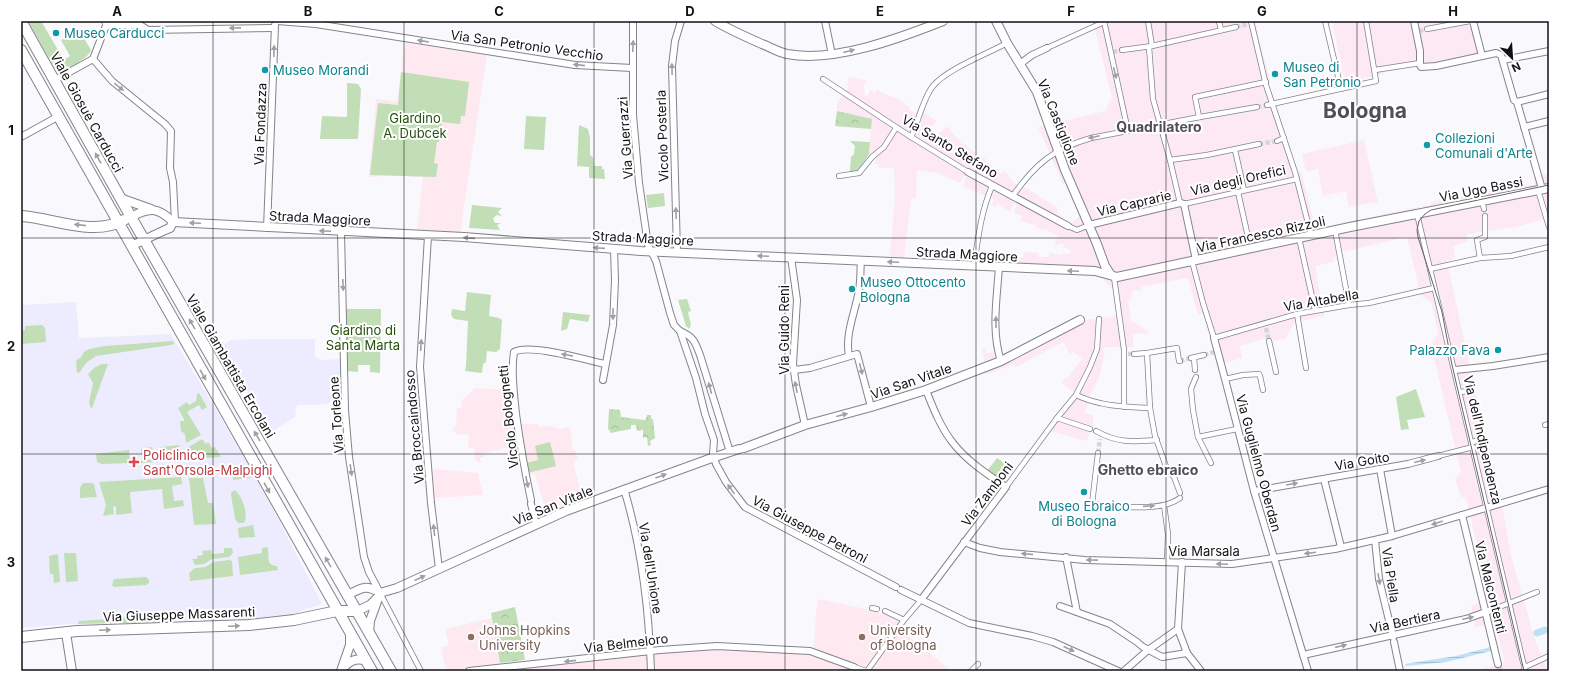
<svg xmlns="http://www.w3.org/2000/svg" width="1570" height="692" font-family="Inter,sans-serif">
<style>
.commercial{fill:#fde9f3}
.education{fill:#fee9f0}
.built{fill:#edecff}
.green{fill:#c1deb6}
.park{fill:url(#park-crowns)}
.water{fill:url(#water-rules)}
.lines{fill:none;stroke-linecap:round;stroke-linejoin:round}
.canal{stroke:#bfe0f7;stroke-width:7}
.pedestrian-tunnel{stroke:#d6d6da;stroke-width:4.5;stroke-dasharray:4.5 2;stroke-linecap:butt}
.minor-tunnel{stroke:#d6d6da;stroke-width:6;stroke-dasharray:6 3;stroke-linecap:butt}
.pedestrian-casing{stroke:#83838d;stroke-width:6}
.minor-casing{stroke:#83838d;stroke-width:8}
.tertiary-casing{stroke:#83838d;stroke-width:10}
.primary-casing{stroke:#83838d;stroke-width:12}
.pedestrian{stroke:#fff;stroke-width:4.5}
.minor{stroke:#fff;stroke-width:6}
.tertiary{stroke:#fff;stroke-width:8}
.primary{stroke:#fff;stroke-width:10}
.tram{stroke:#646467;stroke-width:1}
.oneway{fill:#a0a0a1}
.grid{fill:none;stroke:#121215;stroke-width:1;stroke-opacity:0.55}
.culture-dot{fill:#0f9aa8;stroke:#fff;stroke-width:1.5}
.health-dot{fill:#e0444e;stroke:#fff;stroke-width:1.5}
.education-dot{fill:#8d6e63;stroke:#fff;stroke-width:1.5}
.labels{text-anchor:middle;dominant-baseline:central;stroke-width:4;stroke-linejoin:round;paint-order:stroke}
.culture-label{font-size:13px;fill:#0d838f;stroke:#fff;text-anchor:start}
.street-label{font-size:13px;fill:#121215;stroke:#fff}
.park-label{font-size:13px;fill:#25520b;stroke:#fff}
.health-label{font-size:13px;fill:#be3a42;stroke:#fff;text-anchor:start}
.education-label{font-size:13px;fill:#785e54;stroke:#fff;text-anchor:start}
.neighbourhood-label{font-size:14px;font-weight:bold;fill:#504f59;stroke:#fff}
.town-label{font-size:21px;font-weight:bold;fill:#504f59;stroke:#fff}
.neatline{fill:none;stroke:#121215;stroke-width:1.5}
.grid-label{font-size:13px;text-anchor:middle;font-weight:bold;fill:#121215}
</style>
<defs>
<pattern id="park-crowns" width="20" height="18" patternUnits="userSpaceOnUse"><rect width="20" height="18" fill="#c1deb6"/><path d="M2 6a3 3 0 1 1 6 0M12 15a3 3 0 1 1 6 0" fill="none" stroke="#a5bd9c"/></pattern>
<pattern id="water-rules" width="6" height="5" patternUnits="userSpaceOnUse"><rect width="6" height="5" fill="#bfe0f7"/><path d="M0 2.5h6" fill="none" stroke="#a3bfd3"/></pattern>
</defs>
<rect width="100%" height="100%" fill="#f9f9fd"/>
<g class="commercial">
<polygon points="1093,21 1255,21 1269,78 1270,84 1267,85 1295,172 1301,171 1314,224 1319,228 1418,207 1423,209 1423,206 1431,205 1430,202 1526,184 1527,186 1535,185 1534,176 1549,174 1549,218 1516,227 1467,234 1467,242 1453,246 1455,258 1447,261 1494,479 1500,492 1511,556 1535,640 1547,669 1544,671 1472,671 1505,663 1495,623 1475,627 1471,606 1489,599 1466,497 1461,497 1455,478 1461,472 1431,345 1438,332 1431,302 1421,296 1407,237 1337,253 1333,262 1315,266 1324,316 1294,323 1285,339 1273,341 1270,337 1240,346 1242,358 1218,365 1203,314 1198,315 1197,312 1188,278 1141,287 1141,290 1138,291 1137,290 1131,292 1132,298 1128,301 1131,318 1129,319 1150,333 1133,334 1133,347 1104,347 1103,351 1105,351 1099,378 1089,398 1085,413 1093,415 1093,426 1091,425 1087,441 1050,431 1056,422 1053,420 1075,393 1062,383 1062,382 1066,378 1067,378 1082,359 1073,352 1070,354 1063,342 1016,367 1014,364 985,375 983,371 985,364 982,350 985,349 986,353 996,352 1000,355 1034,340 1051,330 1084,320 1119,316 1115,287 1108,285 1103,278 1099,276 1073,275 1008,264 1009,258 1023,258 1024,252 1039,253 1039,257 1049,257 1049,252 1061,255 1062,253 1067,254 1070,254 1071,250 1063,247 1064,244 1060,243 1059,245 1054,244 1058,236 1045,229 1044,231 1036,227 1035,225 1021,221 1022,216 1014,213 1017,205 1014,203 1010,212 997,204 996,207 991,205 994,199 990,197 989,189 986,196 962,186 967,176 965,175 960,183 937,173 917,170 916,198 911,198 904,258 890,257 895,196 894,169 892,168 882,168 878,167 878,164 875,164 875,158 869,154 872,119 837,111 837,103 849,87 847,85 849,77 866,80 863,89 865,91 864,95 868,96 870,90 874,91 873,93 875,94 876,89 882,92 882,93 901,100 901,102 905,103 905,105 910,107 909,110 918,114 915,133 923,112 937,121 930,128 935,132 927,139 929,141 947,126 963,145 965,144 970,149 986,159 985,161 992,165 991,167 1002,174 1004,171 1009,174 1008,176 1011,178 1010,179 1018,185 1013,192 1023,186 1058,208 1057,211 1069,225 1081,215 1066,183 1063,184 1038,127 1105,111 1112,98"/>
<polygon points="1332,21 1471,21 1478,51 1477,53 1434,63 1423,65 1416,64 1417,67 1384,72 1384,74 1345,82"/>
<polygon points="1364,140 1378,202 1349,207 1346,191 1323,196 1318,169 1306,172 1302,154"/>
</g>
<g class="education">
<polygon points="405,43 487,55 460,234 417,231 423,177 379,175 378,177 369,177 376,99 397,101"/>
<polygon points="475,388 509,390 519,451 508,453 507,448 484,453 484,457 480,458 481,463 476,461 474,449 468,448 469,435 456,434 456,432 453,432 453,427 456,427 457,408 461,408 462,400"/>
<polygon points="521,424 538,424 539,427 551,426 561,429 570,427 573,451 576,451 578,460 573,461 583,500 547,515 535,474 527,475"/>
<polygon points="433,469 478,473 483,495 435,498"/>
<polygon points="818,599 876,611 900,620 898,628 952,671 469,671 704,646 811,651 814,646 816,613"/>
<polygon points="492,618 500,667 446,671 441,647 449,646 445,629"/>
</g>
<g class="built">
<polygon points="76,302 79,338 171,334 260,484 322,604 300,611 300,613 238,620 180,621 178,618 171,618 169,622 72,624 21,628 21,305"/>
<polygon points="263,339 315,339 315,357 323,360 340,359 340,400 330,401 330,403 314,405 297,405 295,417 270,433 223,345 231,340"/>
</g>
<g class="green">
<path d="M28 21H41L64 60 70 56 61 40 79 30 91 50C89 58 65 71 57 72Z"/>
<polygon points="401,72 469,82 465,116 461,116 460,124 442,122 439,142 437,142 434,163 438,164 436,177 370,175 378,103 398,105"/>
<polygon points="347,83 358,84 361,89 358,139 320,139 322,116 347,117"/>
<polygon points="526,116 546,117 544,150 524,149"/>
<polygon points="579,125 588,129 590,138 590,155 593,157 594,166 602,166 602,169 604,169 605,179 589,178 589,167 577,166"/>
<polygon points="850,141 870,142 869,154 857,172 850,172 851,157 854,154 855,146"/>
<polygon points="664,193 665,206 648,208 646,195"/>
<polygon points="472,205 502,208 498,212 502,216 496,215 493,219 495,223 501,223 497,225 500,230 469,228"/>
<polygon points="467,292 491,295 489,316 499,318 502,320 500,349 496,352 487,351 486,362 483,364 482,373 465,371 466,366 468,321 454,319 451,315 452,309 465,311"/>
<polygon points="687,299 691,311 688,312 691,325 689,329 686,326 678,300"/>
<polygon points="346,309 381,309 380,373 370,372 370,365 358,365 358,372 346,371"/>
<polygon points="563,312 590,315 588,322 570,319 567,329 561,331"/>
<polygon points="42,325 45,328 46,342 21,344 21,331 25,330 25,326"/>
<polygon points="173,341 174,344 171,345 96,356 86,363 80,372 77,373 76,361 81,357 84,352 89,349 105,346"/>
<polygon points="102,364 108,364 92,408 91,408 89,403 93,383 88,374 94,368"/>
<polygon points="1416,389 1425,417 1407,420 1409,429 1401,430 1396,397"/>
<polygon points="199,393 207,407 202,410 199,405 187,412 201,435 186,443 185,434 181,431 180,421 184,421 184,419 178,408 187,402 189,405 196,401 197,394"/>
<polygon points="202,439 206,444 208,442 212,448 215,447 221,457 141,463 141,460 188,457 187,448"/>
<polygon points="550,442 556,466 527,473 526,463 538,460 535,446"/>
<polygon points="179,445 180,452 141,455 141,449 152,447 153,452 161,451 161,447"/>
<polygon points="129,450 130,463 102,464 97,462 96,454"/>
<polygon points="997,458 1012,469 1003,482 987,471"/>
<polygon points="251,469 256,477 233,480 233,472"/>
<polygon points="181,477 182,484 172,486 174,501 183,500 184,506 164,509 162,489 130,492 132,513 116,515 116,506 113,507 114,514 103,516 106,505 99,482"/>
<polygon points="189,478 203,478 208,503 213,503 216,524 194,525"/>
<polygon points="83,483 91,483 94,484 97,497 80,498 80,488"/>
<path d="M234 490C242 494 249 515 244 523H238L235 519 231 495V493Z"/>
<polygon points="253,525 255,537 239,538 238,528"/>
<path d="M267 547C271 555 264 565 277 566L278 570 240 575 238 557 262 553V548Z"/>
<polygon points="224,548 232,548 233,553 229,557 212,559 204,564 195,565 192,559 197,559 197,556 203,555 202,551 211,550 212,554 224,553"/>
<polygon points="64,553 76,553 78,581 66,582"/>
<polygon points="58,554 60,582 54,583 53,574 50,574 49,556"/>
<polygon points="229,560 232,561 233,576 190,581 189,573 195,568 206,567 213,562"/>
<polygon points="146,577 149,580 149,583 146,585 114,587 112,585 114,579"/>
<polygon points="171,615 171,620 169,622 78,624 79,621 138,617 139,620 142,622 145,620 146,616"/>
</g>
<g class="park">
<polygon points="837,111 872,119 871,129 835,126"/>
<polygon points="609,409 620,410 621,417 644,420 646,419 647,415 651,415 651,419 653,419 655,438 650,441 651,445 648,446 647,437 643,438 643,430 637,431 636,425 631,425 631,429 610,433 610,430 608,430"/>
<polygon points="515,607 525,660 500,663 491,613"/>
</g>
<polygon class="water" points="1491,647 1491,651 1446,662 1406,666 1405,664 1456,656"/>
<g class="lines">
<polyline class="canal" points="1537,633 1545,630"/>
<g class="pedestrian-tunnel">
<polyline points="1236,27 1247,24"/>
<polyline points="1419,31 1427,29"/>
<polyline points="1113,52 1122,50"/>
<polyline points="1257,107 1267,105"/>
<polyline points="1259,144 1277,141"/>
<polyline points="1266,328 1269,341"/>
<polyline points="1128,354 1134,354"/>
<polyline points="1204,355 1214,352"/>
<polyline points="1180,361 1191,358"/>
<polyline points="1098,453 1100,439"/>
</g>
<polyline class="minor-tunnel" points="1498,664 1500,671"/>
<g class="pedestrian-casing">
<g id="pedestrian">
<polyline points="104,21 106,27"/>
<polyline points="1104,21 1128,131"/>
<polyline points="1148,21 1152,46"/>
<polyline points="1219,21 1221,30"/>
<polyline points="1251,21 1266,85 1295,172 1311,235"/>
<polyline points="1325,21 1341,89"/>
<polyline points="1427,29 1470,21"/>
<polyline points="1149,47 1153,99 1170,160 1180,203"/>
<polyline points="1047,48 1104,22"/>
<polyline points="1122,50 1152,46 1236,27"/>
<polyline points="1375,70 1420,63"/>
<polyline points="823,79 911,137 968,172"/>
<polyline points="1267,105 1376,81 1366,21"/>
<polyline points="1199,117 1195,97 1266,82"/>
<path d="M911 137C918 123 923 98 933 86 947 69 987 54 1007 43"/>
<polyline points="1277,141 1284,138"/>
<polyline points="1235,150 1244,190"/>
<polyline points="1170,160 1207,155 1259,144"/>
<polyline points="839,176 859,173 872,157 884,147 896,128"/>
<polyline points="1538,190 1549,227"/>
<polyline points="1238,192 1248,237"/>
<path d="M1012 197C1035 164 1053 149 1091 138L1200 117 1257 107"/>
<polyline points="1482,201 1484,209"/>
<polyline points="1184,204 1297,179"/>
<polyline points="1417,214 1523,662 1525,667 1523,671"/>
<polyline points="1068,226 1077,230 1089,225"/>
<polyline points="1335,230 1349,305"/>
<polyline points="1299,238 1315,310"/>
<polyline points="1480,258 1477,240 1485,237 1485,216"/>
<polyline points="1192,261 1203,303 1214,338 1297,314 1349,305 1369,303 1434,288"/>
<path d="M974 266C978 238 981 212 992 186"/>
<polyline points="1430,269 1480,258 1511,256 1549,247"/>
<polyline points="1114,277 1124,350 1124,407"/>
<polyline points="1297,314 1306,368"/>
<polyline points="1269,341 1276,372"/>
<polyline points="1147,353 1150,408 1155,436 1167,469 1174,477 1180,493"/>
<polyline points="1134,354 1147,353 1177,348 1179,361 1180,361"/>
<polyline points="1191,358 1204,355"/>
<polyline points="1194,358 1195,370"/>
<polyline points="1196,377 1191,389 1193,410 1198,437 1211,463"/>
<polyline points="1225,379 1243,375 1259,374 1260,376 1263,390"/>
<polyline points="1460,392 1469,391"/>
<path d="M1076 395C1099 406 1124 407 1150 408"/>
<polyline points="1057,418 1090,429"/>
<polyline points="1545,425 1549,424"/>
<path d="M1096 431C1117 443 1133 442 1157 440"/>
<polyline points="1198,437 1237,429"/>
<polyline points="1472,442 1480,440"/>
<path d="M1098 453 1092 504C1117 506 1160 513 1180 498"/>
<polyline points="1438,456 1473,447"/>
<polyline points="1006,487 1057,418 1076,395 1090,367 1097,349 1099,319"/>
<polyline points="1164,505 1168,534 1167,562"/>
<polyline points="380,593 421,671"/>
<polyline points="872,608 877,609"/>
<polyline points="1497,608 1537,592"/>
<polyline points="885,611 904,620"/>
<polyline points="854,667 866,671"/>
<polyline points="1525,667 1549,656"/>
<polyline points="867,671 904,620 921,600"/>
<polyline points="971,671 978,664"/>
</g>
</g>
<g class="minor-casing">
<g id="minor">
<polyline points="277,21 316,24 575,65 632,68"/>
<polyline points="633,21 633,115 639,183 648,245 656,261 670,313 674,325 680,331 696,378 705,414 714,440 713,454 716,464 726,482 745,507 896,587"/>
<polyline points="825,21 832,55"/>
<polyline points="1414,21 1420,51 1420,65 1421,67 1436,66 1496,53 1501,55 1514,100 1517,102 1542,189"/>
<polyline points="1473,21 1482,56"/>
<polyline points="93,59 112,81 165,124 171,131 170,168 173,182 175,222"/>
<polyline points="1503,60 1549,51"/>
<polyline points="1020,64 1032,55 1047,48"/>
<polyline points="55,80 93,59 105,28 109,25 140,25 148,30 274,28"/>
<polyline points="1517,102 1549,94"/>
<polyline points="1524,127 1549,121"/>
<polyline points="21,137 59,116"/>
<polyline points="968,172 1068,226"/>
<polyline points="1089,225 1180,203 1184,204 1196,260"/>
<polyline points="267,228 275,25"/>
<polyline points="341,232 345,410 349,457 364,557 369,572 379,591"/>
<polyline points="428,236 420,367 431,503 439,569"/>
<polyline points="677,252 672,66 675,41 681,21"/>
<polyline points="791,257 797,300 793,364 796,385 805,425"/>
<path d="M999 267C997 297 991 332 1001 361"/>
<path d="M680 331C694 337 695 342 700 355L730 452"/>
<polyline points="1214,338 1225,379 1254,491 1308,671"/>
<path d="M849 356C845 335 854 315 858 295 861 284 860 272 861 261"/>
<polyline points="794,370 810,368 857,354 871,407"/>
<polyline points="1455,370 1493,366 1549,357"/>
<polyline points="603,380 613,325 615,280 614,249"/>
<polyline points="1380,469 1392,536"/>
<polyline points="1324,479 1341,547"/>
<path d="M624 489C642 548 649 610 651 671"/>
<polyline points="1254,491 1408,464 1438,456"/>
<path d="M531 500C525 472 520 443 516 414 514 393 511 372 514 352 529 343 586 360 605 364"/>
<polyline points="531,504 536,524"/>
<polyline points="1462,515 1498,664"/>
<polyline points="1375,540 1379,579 1393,637"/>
<polyline points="964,542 980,548 1000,552 1085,560 1232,564 1335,549 1392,536 1549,489"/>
<polyline points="1066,557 1077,612"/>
<polyline points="1182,562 1178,629 1187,653 1201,671"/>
<polyline points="901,590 969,623 1032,636 1053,642 1118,671"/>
<path d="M921 600 1006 487C987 474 967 461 953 443 941 428 933 408 926 390"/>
<polyline points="1060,606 1110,624 1137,642 1143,647 1162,657 1187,653"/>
<polyline points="1394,642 1400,671"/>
<polyline points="1303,655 1466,619 1497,608"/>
<polyline points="469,671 660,650 717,646 810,651 854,667"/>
<polyline points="1124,671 1148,650 1178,629"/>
</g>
</g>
<g class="tertiary-casing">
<g id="tertiary">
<path d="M715 21C730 30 746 37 762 44 770 47 778 52 787 54 834 63 900 38 943 21"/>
<polyline points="996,21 1007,43 1037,92 1065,170 1097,244 1105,266 1111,275"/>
<polyline points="120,198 151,209"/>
<path d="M131 217C150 207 158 207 173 222"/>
<polyline points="173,222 464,237 641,251 1095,271 1117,277 1350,227 1549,188"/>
<polyline points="131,246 165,230 170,228 173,222"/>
<polyline points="744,448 805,425 871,407 926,390 1001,361 1080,320"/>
<polyline points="380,593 397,588 566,511 709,459 739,449"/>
<path d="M348 595C361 588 366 584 380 593"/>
<polyline points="357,611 370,605 376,599"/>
<polyline points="66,633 72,671"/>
<polyline points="369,633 370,621 380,593"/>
<path d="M343 668C350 661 356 657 366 661"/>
<polyline points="341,671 350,645 350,634"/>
</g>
</g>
<g class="primary-casing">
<g id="primary">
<polyline points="21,21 131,217 391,671"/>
<polyline points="21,50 372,671"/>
<path d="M21 216C54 218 93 237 124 220"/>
<polyline points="21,637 77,631 249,625 294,620 337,611 357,611"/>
</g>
</g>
<use href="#pedestrian" class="pedestrian"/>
<use href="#minor" class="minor"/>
<use href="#tertiary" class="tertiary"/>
<use href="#primary" class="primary"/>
<polyline class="tram" points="1524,671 1452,365 1442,312 1418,237 1417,230 1419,221 1425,214 1431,210 1549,185"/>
</g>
<defs><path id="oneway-solid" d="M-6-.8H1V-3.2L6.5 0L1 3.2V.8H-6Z"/></defs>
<g class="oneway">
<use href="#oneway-solid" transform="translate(235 28) rotate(179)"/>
<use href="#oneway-solid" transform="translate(423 41) rotate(-171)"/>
<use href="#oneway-solid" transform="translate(633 46) rotate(-88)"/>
<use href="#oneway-solid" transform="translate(274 51) rotate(-88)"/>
<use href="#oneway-solid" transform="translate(849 51) rotate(-14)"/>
<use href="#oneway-solid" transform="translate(579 65) rotate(-174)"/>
<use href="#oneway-solid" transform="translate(672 69) rotate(-91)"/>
<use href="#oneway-solid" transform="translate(1115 73) rotate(76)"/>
<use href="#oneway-solid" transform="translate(119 87) rotate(39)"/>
<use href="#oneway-solid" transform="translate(1094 137) rotate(168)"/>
<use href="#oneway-solid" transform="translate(98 158) rotate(-119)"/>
<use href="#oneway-solid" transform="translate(676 213) rotate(-92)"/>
<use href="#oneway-solid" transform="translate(195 223) rotate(-177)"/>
<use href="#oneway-solid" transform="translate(80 225) rotate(-174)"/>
<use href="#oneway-solid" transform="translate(325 231) rotate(-177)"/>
<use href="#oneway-solid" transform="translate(469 238) rotate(-176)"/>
<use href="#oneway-solid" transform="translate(599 248) rotate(-176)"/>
<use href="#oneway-solid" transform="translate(763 256) rotate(-177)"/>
<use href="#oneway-solid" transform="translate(893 262) rotate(-177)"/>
<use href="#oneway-solid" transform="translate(1073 271) rotate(-178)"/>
<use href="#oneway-solid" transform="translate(343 285) rotate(88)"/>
<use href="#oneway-solid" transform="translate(613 314) rotate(91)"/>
<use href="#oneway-solid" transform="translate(996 322) rotate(-90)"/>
<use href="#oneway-solid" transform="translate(192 324) rotate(-120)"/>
<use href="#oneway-solid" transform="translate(421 345) rotate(-86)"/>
<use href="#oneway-solid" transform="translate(567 355) rotate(-169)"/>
<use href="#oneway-solid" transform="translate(861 369) rotate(76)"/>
<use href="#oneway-solid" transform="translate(203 375) rotate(61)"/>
<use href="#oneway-solid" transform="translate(796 387) rotate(-101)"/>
<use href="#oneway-solid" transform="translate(710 388) rotate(-105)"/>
<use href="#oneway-solid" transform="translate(842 415) rotate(-15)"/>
<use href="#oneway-solid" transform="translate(257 436) rotate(-120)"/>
<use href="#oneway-solid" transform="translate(1420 461) rotate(-14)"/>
<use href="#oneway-solid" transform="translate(351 470) rotate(82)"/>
<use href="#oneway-solid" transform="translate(661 476) rotate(-20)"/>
<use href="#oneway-solid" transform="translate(527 482) rotate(79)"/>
<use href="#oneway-solid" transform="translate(1292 484) rotate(-10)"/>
<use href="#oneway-solid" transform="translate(267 488) rotate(61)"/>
<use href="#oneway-solid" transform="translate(731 489) rotate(-126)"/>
<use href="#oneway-solid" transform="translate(1149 506) rotate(-4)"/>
<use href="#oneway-solid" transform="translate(1437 523) rotate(161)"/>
<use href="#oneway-solid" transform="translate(434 530) rotate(-96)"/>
<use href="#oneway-solid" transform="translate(1310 553) rotate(173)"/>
<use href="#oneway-solid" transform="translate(1027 554) rotate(-176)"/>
<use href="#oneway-solid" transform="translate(1092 560) rotate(-179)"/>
<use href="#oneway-solid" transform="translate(328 562) rotate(-120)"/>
<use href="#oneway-solid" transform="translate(1222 564) rotate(-178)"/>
<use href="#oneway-solid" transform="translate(420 578) rotate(-24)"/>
<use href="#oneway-solid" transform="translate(1379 579) rotate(80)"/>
<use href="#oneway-solid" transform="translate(1468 618) rotate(-14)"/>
<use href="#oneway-solid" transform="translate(234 626) rotate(-3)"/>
<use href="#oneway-solid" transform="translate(105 630) rotate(-2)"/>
<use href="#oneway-solid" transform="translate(1341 646) rotate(-13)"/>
<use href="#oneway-solid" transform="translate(1069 649) rotate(24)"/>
<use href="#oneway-solid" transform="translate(570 661) rotate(174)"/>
</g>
<path class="grid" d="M213 21V671M404 21V671M594 21V671M785 21V671M976 21V671M1166 21V671M1357 21V671M21 238H1549M21 454H1549"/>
<g class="culture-dot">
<circle cx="56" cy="33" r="4"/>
<circle cx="265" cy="70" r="4"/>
<circle cx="1275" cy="74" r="4"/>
<circle cx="1427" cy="145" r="4"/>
<circle cx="852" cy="289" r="4"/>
<circle cx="1498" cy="350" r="4"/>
<circle cx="1084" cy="492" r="4"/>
</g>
<path class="health-dot" d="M132 456h4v4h4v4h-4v4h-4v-4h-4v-4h4z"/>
<g class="education-dot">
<circle cx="471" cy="637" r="4"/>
<circle cx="862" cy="637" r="4"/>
</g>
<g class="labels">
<g class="culture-label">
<text x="64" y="33">Museo Carducci</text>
<text x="1283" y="67">Museo di<tspan x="1283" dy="15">San Petronio</tspan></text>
<text x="273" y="70">Museo Morandi</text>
<text x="1435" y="138">Collezioni<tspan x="1435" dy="15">Comunali d'Arte</tspan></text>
<text x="860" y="282">Museo Ottocento<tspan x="860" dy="15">Bologna</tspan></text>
<text x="1490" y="350" text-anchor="end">Palazzo Fava</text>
<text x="1084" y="506" text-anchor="middle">Museo Ebraico<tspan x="1084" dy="15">di Bologna</tspan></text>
</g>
<g class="street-label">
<text transform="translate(527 45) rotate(8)">Via San Petronio Vecchio</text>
<text transform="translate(87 112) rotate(61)">Viale Giosuè Carducci</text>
<text transform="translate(1059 122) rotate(68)">Via Castiglione</text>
<text transform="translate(260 124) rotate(-88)">Via Fondazza</text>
<text transform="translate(662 136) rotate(-92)">Vicolo Posterla</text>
<text transform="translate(625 138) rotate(-94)">Via Guerrazzi</text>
<text transform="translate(950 146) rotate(31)">Via Santo Stefano</text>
<text transform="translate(1238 180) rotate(-13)">Via degli Orefici</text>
<text transform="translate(1481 189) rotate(-11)">Via Ugo Bassi</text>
<text transform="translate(1134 203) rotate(-13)">Via Caprarie</text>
<text transform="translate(320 218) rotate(3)">Strada Maggiore</text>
<text transform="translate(1261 234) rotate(-12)">Via Francesco Rizzoli</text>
<text transform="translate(643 238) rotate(3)">Strada Maggiore</text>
<text transform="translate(967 254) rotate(3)">Strada Maggiore</text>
<text transform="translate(1321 300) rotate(-10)">Via Altabella</text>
<text transform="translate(784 330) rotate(-90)">Via Guido Reni</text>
<text transform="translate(231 366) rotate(60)">Viale Giambattista Ercolani</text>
<text transform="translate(911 381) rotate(-19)">Via San Vitale</text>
<text transform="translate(336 415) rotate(-94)">Via Torleone</text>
<text transform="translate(508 417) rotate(-96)">Vicolo Bolognetti</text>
<text transform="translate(414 427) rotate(-95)">Via Broccaindosso</text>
<text transform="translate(1483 440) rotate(77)">Via dell'Indipendenza</text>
<text transform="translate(1362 461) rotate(-10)">Via Goito</text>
<text transform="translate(1259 463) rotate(75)">Via Guglielmo Oberdan</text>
<text transform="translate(987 494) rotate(-53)">Via Zamboni</text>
<text transform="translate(553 505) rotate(-22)">Via San Vitale</text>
<text transform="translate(810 529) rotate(28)">Via Giuseppe Petroni</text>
<text x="1204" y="551">Via Marsala</text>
<text transform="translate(651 568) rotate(81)">Via dell'Unione</text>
<text transform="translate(1391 575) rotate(81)">Via Piella</text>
<text transform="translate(1491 587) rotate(76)">Via Malcontenti</text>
<text transform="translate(179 614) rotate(-2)">Via Giuseppe Massarenti</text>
<text transform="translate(1405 621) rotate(-12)">Via Bertiera</text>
<text transform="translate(626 643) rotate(-7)">Via Belmeloro</text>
</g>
<g class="park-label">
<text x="415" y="118">Giardino<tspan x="415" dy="15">A. Dubcek</tspan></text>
<text x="363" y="330">Giardino di<tspan x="363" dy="15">Santa Marta</tspan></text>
</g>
<g class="health-label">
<text x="143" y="455">Policlinico<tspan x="143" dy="15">Sant'Orsola-Malpighi</tspan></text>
</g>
<g class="education-label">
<text x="479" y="630">Johns Hopkins<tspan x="479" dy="15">University</tspan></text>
<text x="870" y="630">University<tspan x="870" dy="15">of Bologna</tspan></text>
</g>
<g class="neighbourhood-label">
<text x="1159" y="126">Quadrilatero</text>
<text x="1148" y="469">Ghetto ebraico</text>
</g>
<g class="town-label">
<text x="1365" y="110">Bologna</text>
</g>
</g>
<rect width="1570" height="692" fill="none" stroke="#ffffff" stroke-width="44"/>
<g transform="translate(1512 58) rotate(155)" stroke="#ffffff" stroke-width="3" paint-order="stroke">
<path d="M0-3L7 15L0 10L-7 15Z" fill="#121215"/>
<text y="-6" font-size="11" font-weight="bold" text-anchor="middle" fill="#121215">N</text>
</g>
<rect x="22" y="22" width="1526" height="648" class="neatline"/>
<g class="grid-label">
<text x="117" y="16">A</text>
<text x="308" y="16">B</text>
<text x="499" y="16">C</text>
<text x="690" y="16">D</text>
<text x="880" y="16">E</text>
<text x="1071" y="16">F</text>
<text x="1262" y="16">G</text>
<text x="1453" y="16">H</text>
<text x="11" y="135">1</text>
<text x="11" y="351">2</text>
<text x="11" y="567">3</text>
</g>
</svg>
